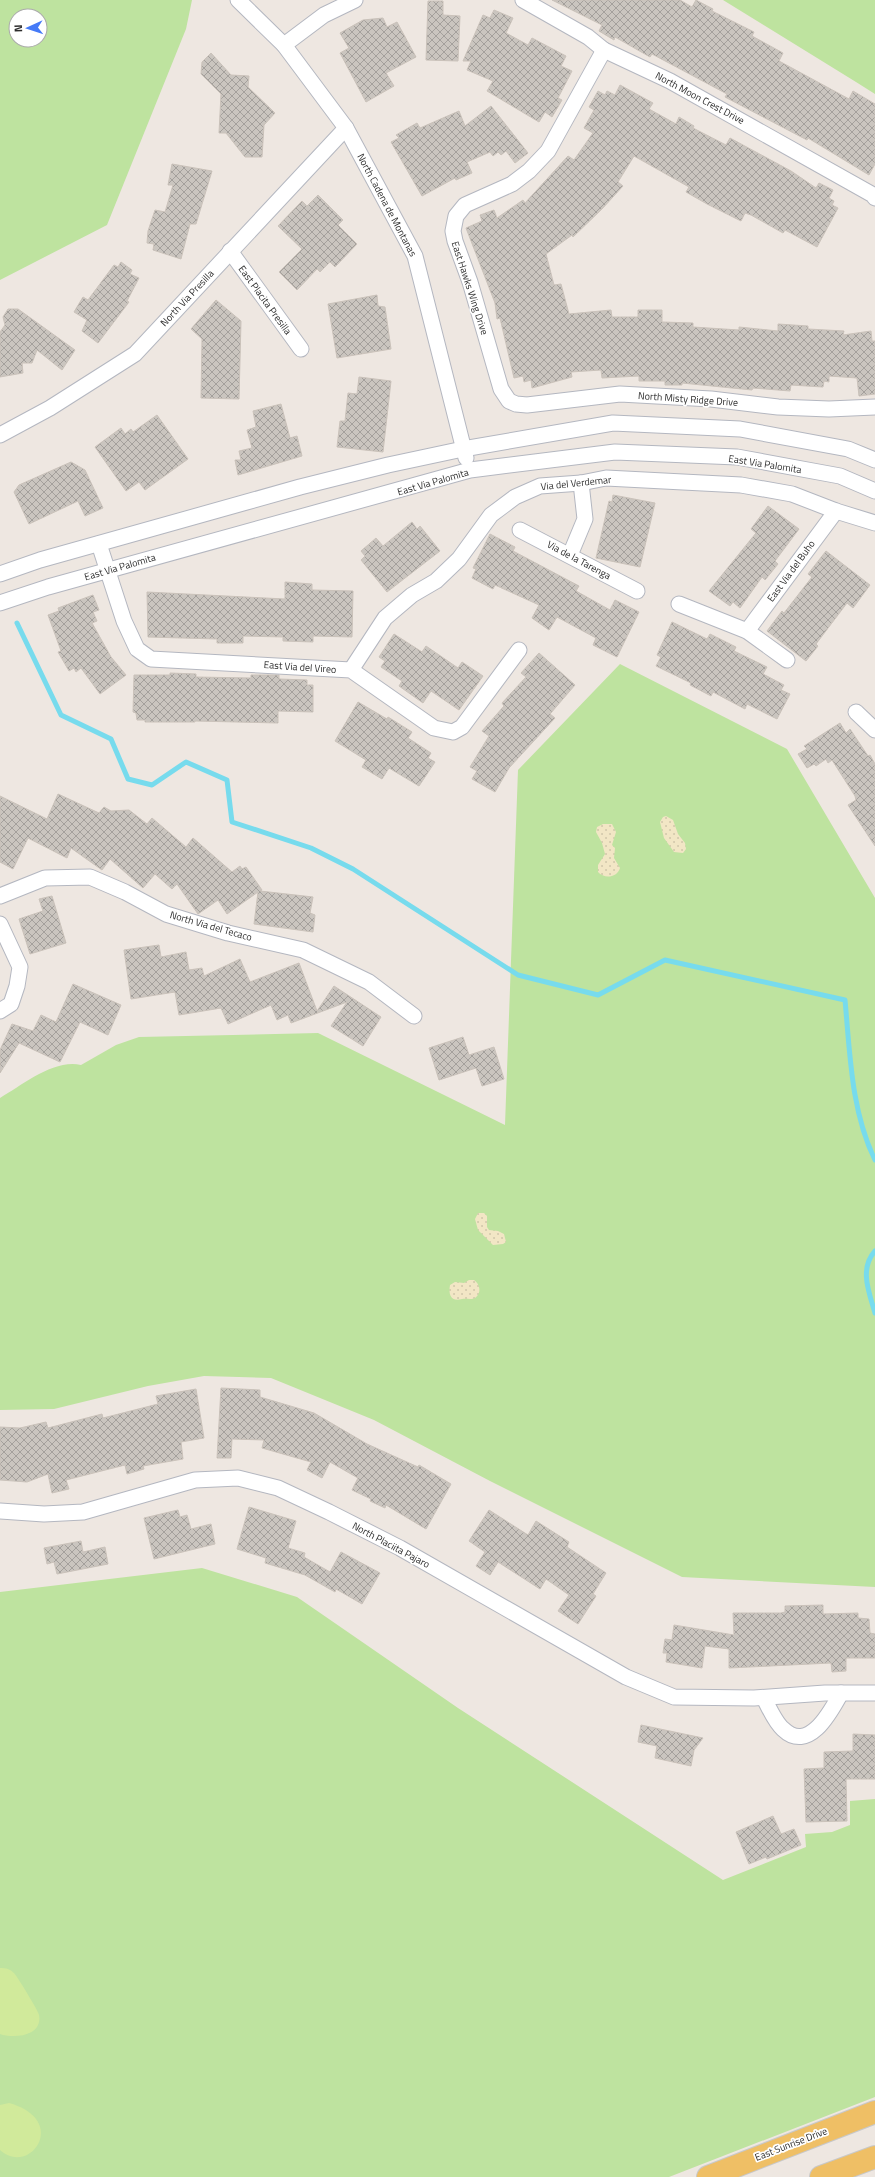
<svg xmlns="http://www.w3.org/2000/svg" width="875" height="2177" font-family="'Titillium Web',sans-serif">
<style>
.grass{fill:#bee39f;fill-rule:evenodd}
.sand{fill:url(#sand-dots)}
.pitch{fill:#d1ea9b}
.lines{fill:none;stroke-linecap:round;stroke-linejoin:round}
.stream{stroke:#77dbed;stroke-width:5}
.building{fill:url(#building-cross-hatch);stroke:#cac2ba}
.street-casing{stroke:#b4b7c0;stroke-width:17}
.primary-casing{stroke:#c8c8c8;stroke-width:24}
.street{stroke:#fff;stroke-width:15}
.primary{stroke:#efbf65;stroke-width:22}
.labels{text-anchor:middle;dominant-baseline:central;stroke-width:3.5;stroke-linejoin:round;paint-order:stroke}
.street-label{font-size:10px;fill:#2d2d2d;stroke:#fff}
</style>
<defs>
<pattern id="sand-dots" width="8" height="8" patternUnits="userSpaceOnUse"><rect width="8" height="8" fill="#f2e6c5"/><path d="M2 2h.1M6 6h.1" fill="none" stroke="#d0c6aa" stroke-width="1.8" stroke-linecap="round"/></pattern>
<pattern id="building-cross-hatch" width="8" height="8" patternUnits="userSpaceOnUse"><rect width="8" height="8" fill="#cac5bf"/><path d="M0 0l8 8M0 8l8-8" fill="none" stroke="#a4a09c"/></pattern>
</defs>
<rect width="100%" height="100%" fill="#eee7e1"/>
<g class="grass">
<path d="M0 0H192L186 29 107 225 0 280ZM16 16H40V40H16Z"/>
<polygon points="723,0 875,0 875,94 856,82"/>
<path d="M620 664 787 749 875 898V1587L682 1577 490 1481 374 1420 271 1378 204 1376 148 1386 54 1409 0 1410V1098C23 1085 53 1059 81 1065L116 1045 139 1037 318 1033 505 1125 518 770Z"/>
<polygon points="202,1568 297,1597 458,1708 723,1880 806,1847 805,1834 832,1832 850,1825 850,1801 875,1799 875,2097 669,2177 0,2177 0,1592"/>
</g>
<g class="sand">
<polygon points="666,816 673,820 678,834 685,843 686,849 683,853 674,852 664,838 660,822 663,817"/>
<path d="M603 824H612L616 832 612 845 615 848 614 858 620 868C617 878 604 879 598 872V865L605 854 602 843 596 832 597 827Z"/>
<polygon points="478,1213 484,1213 487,1216 487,1227 489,1230 498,1231 504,1234 506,1242 503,1244 493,1245 478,1230 475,1219"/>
<path d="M469 1280H474C480 1284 482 1293 475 1298 471 1300 466 1298 462 1299 452 1302 448 1296 450 1285L455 1282 464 1283Z"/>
</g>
<g class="pitch">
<path d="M0 1968C6 1968 10 1969 14 1973 17 1976 39 2012 39 2015 43 2036 14 2039 0 2034Z"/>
<path d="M9 2103C70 2120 30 2177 0 2150V2105Z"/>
</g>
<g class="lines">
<g class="stream">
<path d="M17 623 61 715 111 739 128 779 152 785 186 762 227 780 232 822 311 848 353 869 518 975 598 995 665 960 845 1000C850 1053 851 1111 875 1160"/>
<path d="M875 1251C859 1269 869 1292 875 1313"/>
</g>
</g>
<g class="building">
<polygon points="552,0 680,0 692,7 696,0 713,9 712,11 754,32 752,36 783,53 779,61 849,99 853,91 875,104 875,164 869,175 808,138 807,140 725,97 727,94 652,54 650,57 615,37 614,40 599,31 602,25"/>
<polygon points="428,1 443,1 443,15 460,16 458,61 426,60"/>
<polygon points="494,10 513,18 506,33 528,45 532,38 566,56 561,66 572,71 558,98 562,100 552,117 545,112 539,122 487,91 493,81 467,70 471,61 463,61 483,15 490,18"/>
<polygon points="383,18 387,27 397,22 416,57 386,73 394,86 366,102 340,53 349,48 340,33 363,20"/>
<polygon points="211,53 231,75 249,76 248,87 275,113 264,125 262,157 245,157 226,133 219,133 221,94 201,74 202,62"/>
<polygon points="620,85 653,103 649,109 676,124 679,117 694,126 693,128 726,145 730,138 791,171 816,188 819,183 833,190 829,198 834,201 832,205 838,208 817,247 785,230 783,233 751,215 745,213 741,221 707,204 686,192 689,187 634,156 618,182 623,186 602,209 573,237 572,235 546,254 554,285 561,284 569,314 611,310 612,317 638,317 638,310 662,310 662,322 693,323 693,327 739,330 739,327 778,331 778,324 808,326 808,329 844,331 843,335 871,331 872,341 875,341 875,394 859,396 857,378 829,376 829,382 824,381 823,387 791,385 790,391 753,388 752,390 682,383 682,385 665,385 665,381 639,381 639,376 602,378 601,370 571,372 572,377 532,388 531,380 524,382 523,376 514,378 500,318 497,319 495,303 466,228 482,221 480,215 494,210 497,218 523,200 525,203 568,156 574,160 593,133 584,128 594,110 589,107 598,91 605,95 607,91 615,95"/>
<polygon points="491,106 528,153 515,163 506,151 501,155 498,152 493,156 490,152 467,162 472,173 456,180 455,178 422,196 391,142 399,138 396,135 417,123 420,128 459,111 465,126"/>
<polygon points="172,164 212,171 196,224 190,224 181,259 153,250 154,244 147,243 148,231 155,210 165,212 173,185 168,185"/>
<polygon points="318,195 343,220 338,225 357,244 335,267 330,262 320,272 317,269 297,290 279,272 302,249 278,226 302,201 307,206"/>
<polygon points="121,262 132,270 130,274 139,278 127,301 129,302 98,343 82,331 87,320 74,312 83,297 88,300 114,265 118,267"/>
<polygon points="377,295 378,306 385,307 391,349 337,358 328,304"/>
<polygon points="216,300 241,321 239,399 201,398 202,339 191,329"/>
<polygon points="8,309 18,309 75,350 62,370 37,350 32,363 22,363 23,373 0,377 0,332 5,325 3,317"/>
<polygon points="359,377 391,381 383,452 337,447 340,421 345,421 348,393 357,394"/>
<polygon points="281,404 290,438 297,436 302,456 238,475 235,460 241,460 239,451 252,448 247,430 256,427 253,411"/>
<polygon points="157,415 188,459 145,490 139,482 126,491 95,447 121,428 125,434 131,429 133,432"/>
<polygon points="71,462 85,470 103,508 85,516 78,501 29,524 14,492 19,485"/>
<polygon points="613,495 655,503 640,567 596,558 609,501 612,502"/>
<polygon points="768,506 799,529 775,561 778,564 765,580 762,577 740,608 733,602 730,606 709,591 756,533 751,529"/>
<polygon points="412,522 417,529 420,526 440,551 387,592 361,560 365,556 361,551 376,538 383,546"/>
<polygon points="490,534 515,547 513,551 579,586 576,591 610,610 615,600 639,612 617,657 593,645 596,638 557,617 549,630 532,618 539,605 495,585 493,589 472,578 476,569 473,568"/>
<polygon points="826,551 870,585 853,608 847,603 816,644 818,646 806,661 767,631 782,611 784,613 812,577 808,574"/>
<polygon points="285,582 312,584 312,590 353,591 352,637 313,636 313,642 283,641 283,637 243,636 243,643 217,643 217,639 148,637 147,592 285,599"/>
<polygon points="93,595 99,610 93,612 97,621 92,623 111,657 126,675 100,694 81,668 76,672 74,668 69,671 58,652 61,651 48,615 59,611 58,608"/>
<polygon points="672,622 707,639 710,634 736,647 734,651 767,667 763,674 784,685 781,690 790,694 777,719 747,704 745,709 713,692 711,696 690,685 691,683 656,666 661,657 657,655"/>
<polygon points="394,634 422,652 426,646 458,668 462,662 483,676 459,710 431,691 423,703 399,686 402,681 381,667 385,661 379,657"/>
<polygon points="539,653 575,685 550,714 555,718 509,768 495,792 472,779 477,771 470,767 489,736 482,731 504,706 502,703 526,677 521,673"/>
<polygon points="170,673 196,674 196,677 251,678 251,675 279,675 279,679 307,680 307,685 313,685 313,712 278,711 278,723 195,721 195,722 145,722 145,720 137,720 136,713 133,712 134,675 170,675"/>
<polygon points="358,702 387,719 388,717 412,732 408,738 431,753 428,758 435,762 419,786 389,768 382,779 362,767 366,760 335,741"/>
<polygon points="840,723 846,733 850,729 868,756 870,755 875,764 875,846 848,805 856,800 855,796 832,760 828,763 826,759 816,766 814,764 807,768 798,754 807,749 804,746"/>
<polygon points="58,794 99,813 104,807 111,811 129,810 147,824 152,818 186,847 193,838 232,872 240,866 242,869 246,867 262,890 260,891 313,897 310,913 315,915 313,932 254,924 258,892 227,914 218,900 198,914 177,884 172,889 155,874 143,888 110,859 102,870 71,848 67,858 28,838 13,869 0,862 0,796 47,819"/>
<polygon points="52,896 66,943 30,954 19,919 43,911 39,899"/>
<polygon points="159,945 161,957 186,952 189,970 202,968 204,976 240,959 250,982 299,963 317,1011 334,986 381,1017 363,1046 331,1026 347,1002 291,1023 288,1015 277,1020 271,1005 228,1024 221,1008 179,1015 175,992 131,999 124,950"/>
<polygon points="73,984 121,1005 108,1035 80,1022 60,1062 19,1043 0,1073 0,1050 12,1024 33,1031 41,1015 56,1022"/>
<polygon points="463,1037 469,1055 494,1047 504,1079 482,1086 476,1068 439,1080 429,1048"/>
<polygon points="221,1388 260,1390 260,1397 314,1413 367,1444 418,1467 419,1465 451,1484 426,1529 386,1505 385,1508 370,1501 371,1499 352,1490 358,1478 330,1462 322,1478 307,1470 311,1462 262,1448 264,1440 232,1439 231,1458 217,1458"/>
<polygon points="196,1389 204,1438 181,1442 183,1459 143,1466 144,1469 127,1474 125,1465 66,1480 69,1489 52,1493 48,1474 27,1482 0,1480 0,1427 20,1428 46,1422 48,1428 102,1414 103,1418 158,1404 156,1396"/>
<polygon points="249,1507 296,1521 288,1548 305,1553 304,1557 330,1572 341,1552 380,1573 362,1604 336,1589 335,1592 305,1575 265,1563 266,1558 237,1549"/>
<polygon points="178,1510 180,1517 187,1515 191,1529 211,1524 215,1544 154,1559 144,1518"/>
<polygon points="489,1510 528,1535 536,1521 569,1542 567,1547 606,1573 593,1594 596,1596 578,1624 558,1611 569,1595 546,1579 540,1589 498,1562 490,1575 476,1566 485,1552 469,1541"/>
<polygon points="81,1541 83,1552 105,1547 108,1564 57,1574 54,1562 47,1564 44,1548"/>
<polygon points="823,1605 823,1614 858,1613 858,1618 869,1619 870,1633 875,1634 875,1658 846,1658 846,1671 832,1672 831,1663 729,1668 729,1649 705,1646 702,1668 666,1662 667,1653 663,1653 665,1639 672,1640 674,1625 734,1635 733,1613 781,1613 785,1612 785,1606"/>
<polygon points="641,1725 703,1738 694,1750 691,1766 655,1758 657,1746 638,1742"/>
<polygon points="853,1734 875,1735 875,1779 846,1779 847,1821 806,1822 804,1769 824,1768 824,1752 853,1751"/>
<polygon points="773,1816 781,1834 794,1829 801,1845 767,1859 766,1857 749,1864 736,1832"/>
</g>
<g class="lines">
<g class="street-casing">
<g id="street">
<polyline points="238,0 284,45 346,128 415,256 466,458"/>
<polyline points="523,0 588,37 604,50 670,81 873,195 875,198"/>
<polyline points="284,45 324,15 355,0"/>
<polyline points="604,50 548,151 529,171 512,184 465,205 456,216 453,231 455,241 470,282 501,389 509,401 516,404 527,405 620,394 711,399 778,407 829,409 875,407"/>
<polyline points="230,251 301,349"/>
<polyline points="0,435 50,408 135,354 346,128"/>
<polyline points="520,530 637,591"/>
<polyline points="99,544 124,621 137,649 151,659 351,670 434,728 453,732 462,727 519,650"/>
<polyline points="570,555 585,519 581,483"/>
<polyline points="0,574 40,560 300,487 388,465 463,449 613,423 740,429 848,449 875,460"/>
<polyline points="0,603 48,587 470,470 615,452 737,457 840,476 875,491"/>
<polyline points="679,604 747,631 787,660"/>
<polyline points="747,631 836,511"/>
<polyline points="351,670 385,618 412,595 436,581 459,559 491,515 515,497 540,486 581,483 606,478 741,485 792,494 836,511 875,523"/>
<polyline points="856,712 875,730"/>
<polyline points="0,896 45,878 90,877 125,892 166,914 228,933 303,950 369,982 414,1016"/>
<polyline points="0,924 20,967 17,986 11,1004 0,1011"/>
<polyline points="0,1511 44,1514 83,1512 195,1480 238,1478 278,1488 329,1512 400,1548 626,1677 674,1697 754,1698 825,1693 875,1693"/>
<path d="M764 1698C769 1708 775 1722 783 1729 809 1754 831 1711 841 1693"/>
</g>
</g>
<g class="primary-casing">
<g id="primary">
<polyline points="708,2177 875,2112"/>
<polyline points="821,2177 875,2157"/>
</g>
</g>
<use href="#street" class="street"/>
<use href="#primary" class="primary"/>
</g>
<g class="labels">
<g class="street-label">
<text transform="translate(700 98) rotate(28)">North Moon Crest Drive</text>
<text transform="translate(387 205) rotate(62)">North Cadena de Montanas</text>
<text transform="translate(470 288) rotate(72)">East Hawks Wing Drive</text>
<text transform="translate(187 298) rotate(-47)">North Via Presilla</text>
<text transform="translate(265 300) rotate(54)">East Placita Presilla</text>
<text transform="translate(688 399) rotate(4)">North Misty Ridge Drive</text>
<text transform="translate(765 464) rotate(9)">East Via Palomita</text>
<text transform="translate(433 482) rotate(-16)">East Via Palomita</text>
<text transform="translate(576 483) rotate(-6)">Via del Verdemar</text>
<text transform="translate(579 560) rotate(28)">Via de la Tarenga</text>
<text transform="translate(120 567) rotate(-16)">East Via Palomita</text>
<text transform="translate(791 571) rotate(-54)">East Via del Buho</text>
<text transform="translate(300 667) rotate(4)">East Via del Vireo</text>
<text transform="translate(211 926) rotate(16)">North Via del Tecaco</text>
<text transform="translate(391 1545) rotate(28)">North Placiita Pajaro</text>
<text transform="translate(791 2144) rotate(-21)">East Sunrise Drive</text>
</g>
</g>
<g transform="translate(28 28) rotate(267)"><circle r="19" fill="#ffffff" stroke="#ababab"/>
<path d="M0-3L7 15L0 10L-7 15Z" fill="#457af7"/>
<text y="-6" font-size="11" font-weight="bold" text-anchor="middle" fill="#2d2d2d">N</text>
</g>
</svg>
